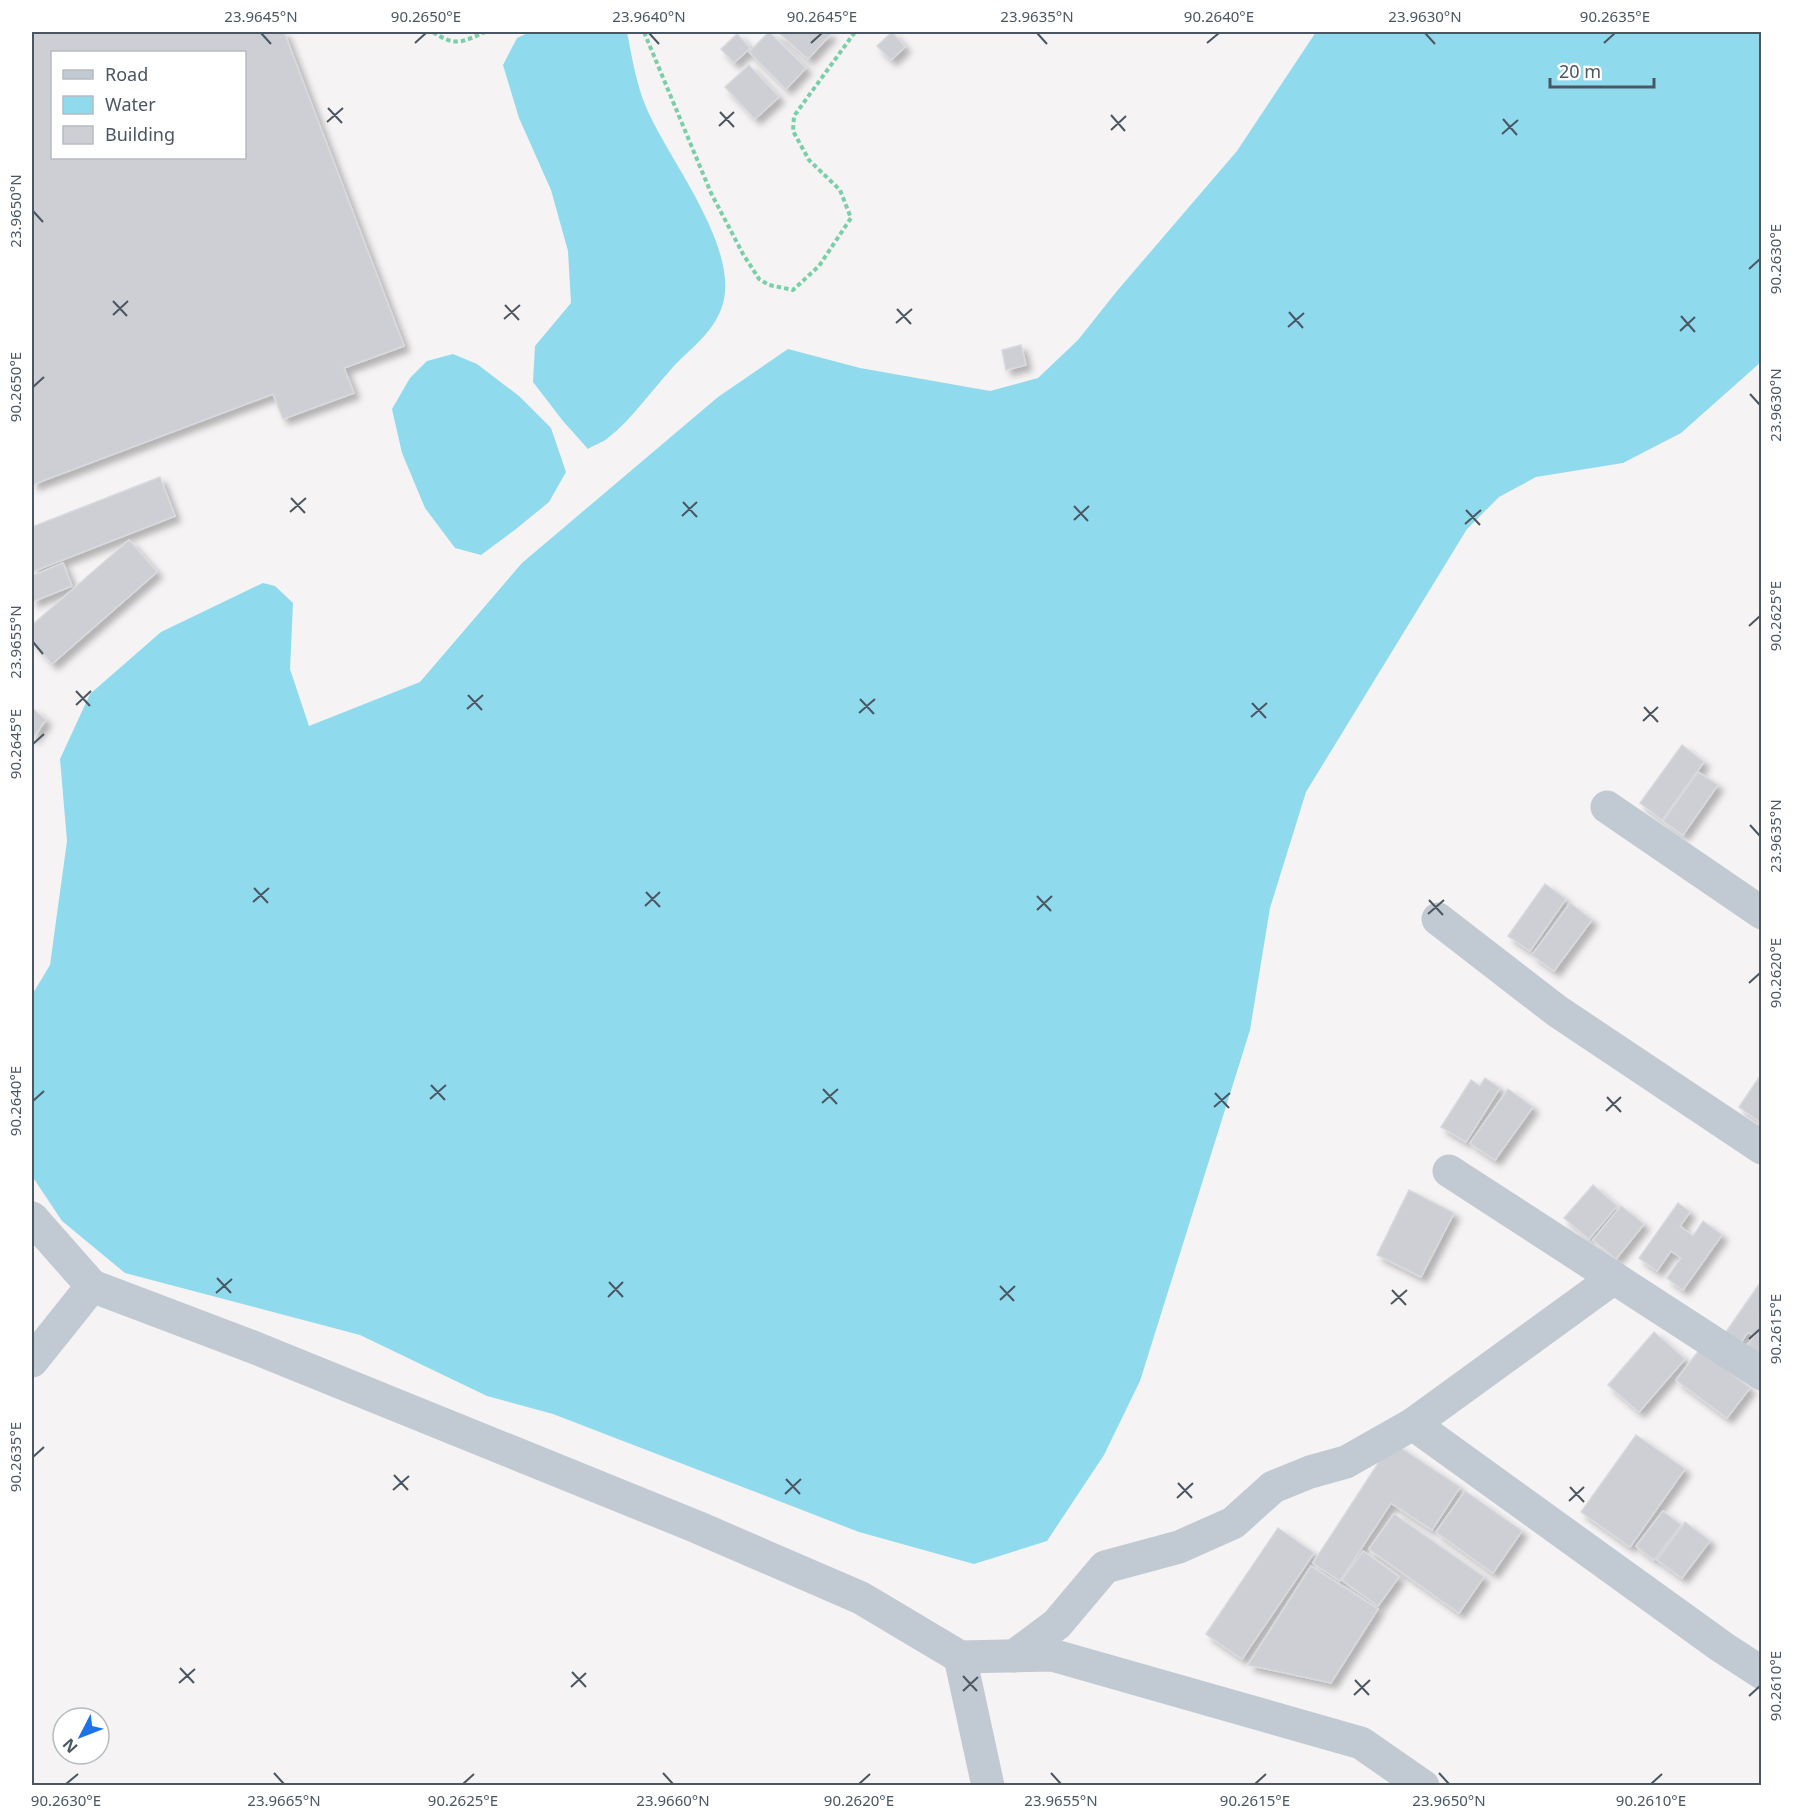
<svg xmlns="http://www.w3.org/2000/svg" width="1793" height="1817" font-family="'Noto Sans',sans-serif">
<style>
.water{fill:#90daee}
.building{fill:#cdcfd5;stroke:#d7d9de;stroke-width:1.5;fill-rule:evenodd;filter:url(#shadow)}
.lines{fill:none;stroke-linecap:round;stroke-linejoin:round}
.path{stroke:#7ad0a6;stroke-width:4;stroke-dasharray:4.5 3;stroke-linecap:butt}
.minor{stroke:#c1cad2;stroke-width:33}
.ticks{fill:none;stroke:#4a5661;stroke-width:2}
.neatline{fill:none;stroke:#4a5661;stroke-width:2}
.ticks-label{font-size:15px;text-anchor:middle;fill:#4a5661}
</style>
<defs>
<filter id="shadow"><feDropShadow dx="5.5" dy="5.5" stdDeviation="3" flood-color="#0004"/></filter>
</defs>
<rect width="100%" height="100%" fill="#f5f3f3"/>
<g class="water">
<path d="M530 32H627C632 57 636 83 646 107 668 160 746 254 720 312 710 335 689 350 673 367 652 390 632 419 608 438 602 443 594 445 588 449L563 421 533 382 535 346 571 303 568 251 551 190 519 118 503 65 517 38Z"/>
<polygon points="1316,32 1761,32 1761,362 1681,433 1623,463 1536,477 1499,497 1467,529 1306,792 1270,908 1250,1030 1140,1381 1104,1455 1047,1541 974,1564 859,1532 553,1414 487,1396 360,1335 125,1273 62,1221 32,1176 32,995 50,965 67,841 60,759 90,694 161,632 263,583 275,586 293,603 290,669 309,726 420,682 522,563 718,397 788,349 860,368 990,391 1038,378 1078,340 1117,291 1237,151"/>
<polygon points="453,354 477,364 519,396 551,428 566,472 549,502 516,529 481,555 455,548 425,508 402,453 392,409 410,378 427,361"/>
</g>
<g class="building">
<path d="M32 32H284L404 346 344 368 354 393 283 419 273 394 32 485ZM52 52H244V158H52Z"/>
<polygon points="769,32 806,68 786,89 749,52"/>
<polygon points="778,32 828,32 831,34 808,59"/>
<polygon points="892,32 905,47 891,60 877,46"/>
<polygon points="737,34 750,48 734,63 721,49"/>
<polygon points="749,65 779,97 755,119 725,87"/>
<polygon points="1021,345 1026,365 1006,370 1002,350"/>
<polygon points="160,477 175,516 32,572 32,527"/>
<polygon points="129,540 157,572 52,664 32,641 32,625"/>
<polygon points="63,563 72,586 32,602 32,576"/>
<polygon points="32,708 46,720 32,739"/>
<polygon points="1682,745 1704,762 1662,820 1640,803"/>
<polygon points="1698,772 1718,785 1683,835 1663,821"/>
<polygon points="1545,884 1566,899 1530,951 1508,936"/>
<polygon points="1570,903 1592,920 1554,971 1532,955"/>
<polygon points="1762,1073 1762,1119 1760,1122 1739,1107"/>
<polygon points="1485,1078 1500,1088 1466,1142 1441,1127 1471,1080 1480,1086"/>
<polygon points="1508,1089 1533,1107 1495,1160 1470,1143"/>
<polygon points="1593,1185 1617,1206 1589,1239 1564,1218"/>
<polygon points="1409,1190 1454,1213 1421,1277 1377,1255"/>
<polygon points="1678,1203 1690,1212 1680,1226 1693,1236 1703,1221 1722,1235 1683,1290 1667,1278 1681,1258 1671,1251 1657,1271 1639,1258"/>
<polygon points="1621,1206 1644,1224 1616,1259 1593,1240"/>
<polygon points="1762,1280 1762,1314 1759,1317 1762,1319 1762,1356 1747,1346 1754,1336 1748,1332 1741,1342 1726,1332"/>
<polygon points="1654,1332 1685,1359 1639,1412 1608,1385"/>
<polygon points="1700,1349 1750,1388 1727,1418 1676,1380"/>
<polygon points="1636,1435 1685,1469 1630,1547 1581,1512"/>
<polygon points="1392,1442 1460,1487 1432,1530 1391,1503 1340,1581 1313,1563"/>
<polygon points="1465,1491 1522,1531 1493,1573 1436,1532"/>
<polygon points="1663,1511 1681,1525 1654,1560 1636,1546"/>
<polygon points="1394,1514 1484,1577 1459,1613 1369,1549"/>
<polygon points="1685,1522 1710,1541 1682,1578 1657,1560"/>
<polygon points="1278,1528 1314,1553 1242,1659 1206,1634"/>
<polygon points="1363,1551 1399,1577 1378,1606 1342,1580"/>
<polygon points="1311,1566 1378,1609 1331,1683 1248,1665"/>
</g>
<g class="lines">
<g class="path">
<path d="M433 32C455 47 463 42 485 32"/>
<polyline points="644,32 711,193 743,254 759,279 769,285 793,290 819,266 851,218 840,190 809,160 793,131 794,116 855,32"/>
</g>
<g class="minor">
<polyline points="1607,807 1762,913"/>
<polyline points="1438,919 1557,1011 1762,1148"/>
<polyline points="1449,1171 1762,1374"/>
<polyline points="32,1218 92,1286 32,1361"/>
<polyline points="92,1286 253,1347 697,1527 861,1598 960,1657 1052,1655 1361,1743 1423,1786"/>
<polyline points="1413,1424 1722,1647 1762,1673"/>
<polyline points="1014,1656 1057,1624 1105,1567 1179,1547 1233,1523 1273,1487 1310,1472 1346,1462 1413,1424 1614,1278"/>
<polyline points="960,1657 988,1786"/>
</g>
</g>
<path class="ticks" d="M261 33 271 44M649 33 659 44M1037 33 1047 44M1425 33 1435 44M415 43 426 33M811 43 822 33M1207 43 1219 33M1604 43 1615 33M328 108 342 123M720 112 734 127M1111 115 1125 131M1503 119 1517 135M327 122 343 108M719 126 734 112M1111 130 1126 116M1502 134 1518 120M33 211 43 222M1749 269 1760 259M113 301 127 316M505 305 519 320M897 309 911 324M1289 312 1303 328M113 315 128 301M1681 316 1695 332M504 319 520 305M896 323 912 309M1288 327 1304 313M1680 331 1695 317M33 387 44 377M1750 394 1760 405M291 498 305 513M683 502 697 517M1074 506 1088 521M1466 510 1480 525M290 512 306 498M682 516 697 502M1074 520 1089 506M1465 524 1481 510M1749 626 1760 616M33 642 43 654M76 691 90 706M468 695 482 710M860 699 874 714M1252 703 1266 718M76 705 91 691M1644 707 1658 722M467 709 483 695M859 713 875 699M1251 717 1267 703M1643 721 1658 707M33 744 44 734M1750 825 1760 836M254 888 268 903M646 892 660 907M1037 896 1051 911M1429 900 1443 915M253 902 269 888M645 906 660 892M1037 910 1052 896M1428 914 1444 900M1749 983 1760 973M431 1085 445 1100M823 1089 837 1104M1215 1093 1229 1108M1607 1097 1621 1112M430 1099 446 1085M33 1101 44 1091M822 1103 838 1089M1214 1107 1230 1093M1606 1111 1621 1097M217 1278 231 1293M609 1282 623 1297M1000 1286 1014 1301M1392 1290 1406 1305M216 1293 232 1279M608 1297 623 1282M1000 1300 1015 1286M1391 1304 1407 1290M1749 1339 1760 1329M33 1457 44 1447M394 1475 408 1490M786 1479 800 1494M1178 1483 1192 1498M1570 1487 1584 1502M393 1490 409 1476M785 1494 801 1479M1177 1498 1193 1483M1569 1501 1584 1487M180 1668 194 1683M572 1672 586 1687M963 1676 977 1691M1355 1680 1369 1695M179 1683 195 1669M571 1687 586 1673M963 1691 978 1677M1354 1695 1370 1680M1749 1696 1760 1686M274 1773 284 1784M663 1773 673 1784M1051 1773 1061 1784M1439 1773 1449 1784M66 1784 78 1774M463 1784 474 1774M859 1784 870 1774M1255 1784 1266 1774M1651 1784 1662 1774"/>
<rect width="1793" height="1817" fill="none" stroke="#ffffff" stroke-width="66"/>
<rect x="51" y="51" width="195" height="108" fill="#ffffff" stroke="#b7bbc0" stroke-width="1.5"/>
<rect x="63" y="70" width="30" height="9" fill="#c1cad2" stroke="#b7bbc0" stroke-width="1.5"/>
<text x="105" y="81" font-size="18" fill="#4a5661">Road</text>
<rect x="63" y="96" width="30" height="18" fill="#90daee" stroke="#b7bbc0" stroke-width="1.5"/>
<text x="105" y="111" font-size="18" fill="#4a5661">Water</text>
<rect x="63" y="126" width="30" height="18" fill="#cdcfd5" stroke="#b7bbc0" stroke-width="1.5"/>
<text x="105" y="141" font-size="18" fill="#4a5661">Building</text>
<g transform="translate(81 1736) rotate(228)"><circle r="28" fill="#ffffff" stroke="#b7bbc0" stroke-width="1.5"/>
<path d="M0-4.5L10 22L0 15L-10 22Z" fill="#1a73e8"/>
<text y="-9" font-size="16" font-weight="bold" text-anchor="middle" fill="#4a5661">N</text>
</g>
<path d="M1550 78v9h104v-9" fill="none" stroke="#4a5661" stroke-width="3"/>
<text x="1559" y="78" font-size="18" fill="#4a5661" stroke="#ffffff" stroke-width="4.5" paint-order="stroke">20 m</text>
<rect x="33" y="33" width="1727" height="1751" class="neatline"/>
<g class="ticks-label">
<text x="261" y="22">23.9645°N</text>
<text x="426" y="22">90.2650°E</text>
<text x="649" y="22">23.9640°N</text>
<text x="822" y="22">90.2645°E</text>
<text x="1037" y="22">23.9635°N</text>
<text x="1219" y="22">90.2640°E</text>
<text x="1425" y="22">23.9630°N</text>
<text x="1615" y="22">90.2635°E</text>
<text transform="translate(16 211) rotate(-90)" y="5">23.9650°N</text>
<text transform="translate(1776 259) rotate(-90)" y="5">90.2630°E</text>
<text transform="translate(16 387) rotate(-90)" y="5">90.2650°E</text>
<text transform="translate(1776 405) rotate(-90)" y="5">23.9630°N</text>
<text transform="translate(1776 616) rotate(-90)" y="5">90.2625°E</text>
<text transform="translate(16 642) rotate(-90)" y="5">23.9655°N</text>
<text transform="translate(16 744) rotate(-90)" y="5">90.2645°E</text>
<text transform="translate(1776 836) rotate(-90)" y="5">23.9635°N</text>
<text transform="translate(1776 973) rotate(-90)" y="5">90.2620°E</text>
<text transform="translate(16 1101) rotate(-90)" y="5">90.2640°E</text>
<text transform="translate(1776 1329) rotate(-90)" y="5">90.2615°E</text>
<text transform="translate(16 1457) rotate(-90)" y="5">90.2635°E</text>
<text transform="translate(1776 1686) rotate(-90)" y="5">90.2610°E</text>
<text x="66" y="1806">90.2630°E</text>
<text x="284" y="1806">23.9665°N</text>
<text x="463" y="1806">90.2625°E</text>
<text x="673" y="1806">23.9660°N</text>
<text x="859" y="1806">90.2620°E</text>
<text x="1061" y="1806">23.9655°N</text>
<text x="1255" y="1806">90.2615°E</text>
<text x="1449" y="1806">23.9650°N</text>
<text x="1651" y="1806">90.2610°E</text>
</g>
</svg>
